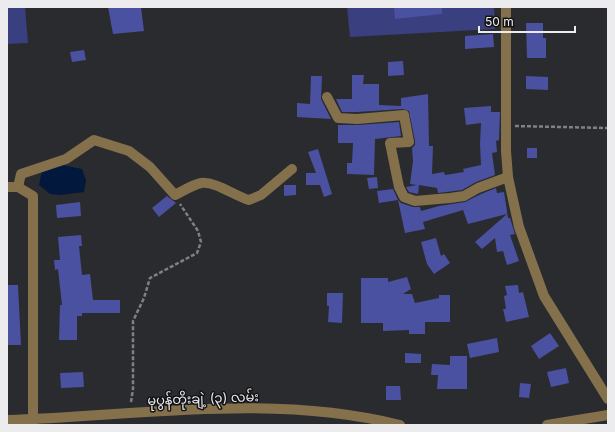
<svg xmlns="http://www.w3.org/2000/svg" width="615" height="432" font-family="Inter,'Noto Sans Myanmar',sans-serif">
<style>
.green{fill:#393f7f}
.water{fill:#02183d}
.building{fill:#4a51a1}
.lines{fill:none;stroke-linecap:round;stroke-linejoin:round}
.path{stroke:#808183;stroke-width:2.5;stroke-dasharray:4 2;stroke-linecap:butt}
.minor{stroke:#85704c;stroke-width:10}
.labels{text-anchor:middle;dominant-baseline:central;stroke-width:3;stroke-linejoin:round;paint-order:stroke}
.street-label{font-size:13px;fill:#ececee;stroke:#131315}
</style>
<rect width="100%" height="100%" fill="#2a2b2e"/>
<g class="green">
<polygon points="7,7 25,7 28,43 7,44"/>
<polygon points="347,7 494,7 495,29 350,37"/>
</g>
<polygon class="water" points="62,165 82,169 86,180 84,192 61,195 50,194 39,185 42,170"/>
<g class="building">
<polygon points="108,7 141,7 144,31 113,34"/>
<polygon points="394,7 442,7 442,14 395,19"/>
<polygon points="526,23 543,23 543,38 546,38 546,58 527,58"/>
<polygon points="493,34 494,47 465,49 465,36"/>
<polygon points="84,50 86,60 72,62 70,52"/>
<polygon points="403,61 404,75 388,76 388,62"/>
<polygon points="352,75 364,75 363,84 379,84 379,105 401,106 401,98 428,94 429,146 433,146 432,174 444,172 445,175 464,172 463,169 481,165 480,144 481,123 466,125 464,108 491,106 491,112 500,112 499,140 496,141 497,152 492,153 495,175 476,182 462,190 438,193 437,188 419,185 418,194 409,192 406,187 417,185 410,184 413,161 412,148 415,145 415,141 409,111 403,109 357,112 342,112 336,99 352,99"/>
<polygon points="311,76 322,76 321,99 331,119 297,117 297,103 310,104"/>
<polygon points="526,76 548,77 548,90 526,89"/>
<polygon points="399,122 401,136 375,139 374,175 347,174 347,163 352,163 353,143 338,143 338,125 358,125"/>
<rect x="527" y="148" width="10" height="10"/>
<polygon points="318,149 332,194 324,197 320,185 306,185 306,173 316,173 308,152"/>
<polygon points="377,177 378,188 369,189 367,178"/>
<polygon points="284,185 296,185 296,195 284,196"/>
<polygon points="496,188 497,193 504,192 508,218 510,218 515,234 510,235 519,261 507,265 503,251 497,252 495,238 482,249 475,242 507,214 468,224 463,210 423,222 425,229 405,233 398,200 379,203 377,191 393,189 398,200 401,203 413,207 420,207 421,211 439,206 465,202 481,194"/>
<polygon points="167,196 176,203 159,217 152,208"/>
<polygon points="80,202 81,216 57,218 56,205"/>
<polygon points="81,235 82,246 79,246 82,275 90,274 93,300 120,300 120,313 82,313 82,316 77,316 77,340 59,340 60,305 62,305 58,269 55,270 54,260 60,260 58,237"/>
<polygon points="436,238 441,256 444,254 450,263 434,274 427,264 421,242"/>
<polygon points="407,277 411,289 403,294 412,294 415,303 439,298 439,295 450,295 450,322 425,322 425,334 409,334 409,330 383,331 383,323 361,323 361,278 388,278 388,282"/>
<polygon points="7,285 18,285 21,345 7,345"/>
<polygon points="518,285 519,293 523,292 529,317 506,322 503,309 506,309 504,296 507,295 505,286"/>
<polygon points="327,293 343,293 342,323 328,322 329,306 327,306"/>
<polygon points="550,333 559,346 539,359 531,346"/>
<polygon points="497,338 499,352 470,358 467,344"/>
<polygon points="405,353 421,354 421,363 405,363"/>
<polygon points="450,356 467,356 467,389 437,389 438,375 431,375 432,364 450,365"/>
<polygon points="566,368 569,383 551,387 547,372"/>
<polygon points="83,372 84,387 61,388 60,373"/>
<polygon points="520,383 531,384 529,398 519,397"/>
<polygon points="386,386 400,386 401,400 386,400"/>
</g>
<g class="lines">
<g class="path">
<polyline points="515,126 608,128"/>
<polyline points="131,402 133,389 133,321 144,298 150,278 197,253 201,242 198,231 180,204"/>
</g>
<g class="minor">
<polyline points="506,7 506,151 508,177 519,227 544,296 608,399"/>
<polyline points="327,97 338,118 357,119 404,115 409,142 390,143 399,187 404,197 415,201 450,198 464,196 478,188 508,177"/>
<polyline points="7,187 18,187 33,196 33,425"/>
<path d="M18 187 21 174 66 159 94 140 129 151 150 167 175 195C183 191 192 185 201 183 215 181 235 196 249 200L261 195 292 169"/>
<path d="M7 420C137 416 271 393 400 425"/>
<polyline points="547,425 608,415"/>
</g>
</g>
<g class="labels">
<g class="street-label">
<text transform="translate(203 398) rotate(-2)">မုပွန်တိုးချဲ့ (၃) လမ်း</text>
</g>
</g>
<rect width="615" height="432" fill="none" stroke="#ececee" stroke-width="16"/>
<path d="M479 26v6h96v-6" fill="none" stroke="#ececee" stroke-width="2"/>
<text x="485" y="26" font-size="12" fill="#ececee" stroke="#131315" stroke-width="3" paint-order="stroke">50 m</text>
</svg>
